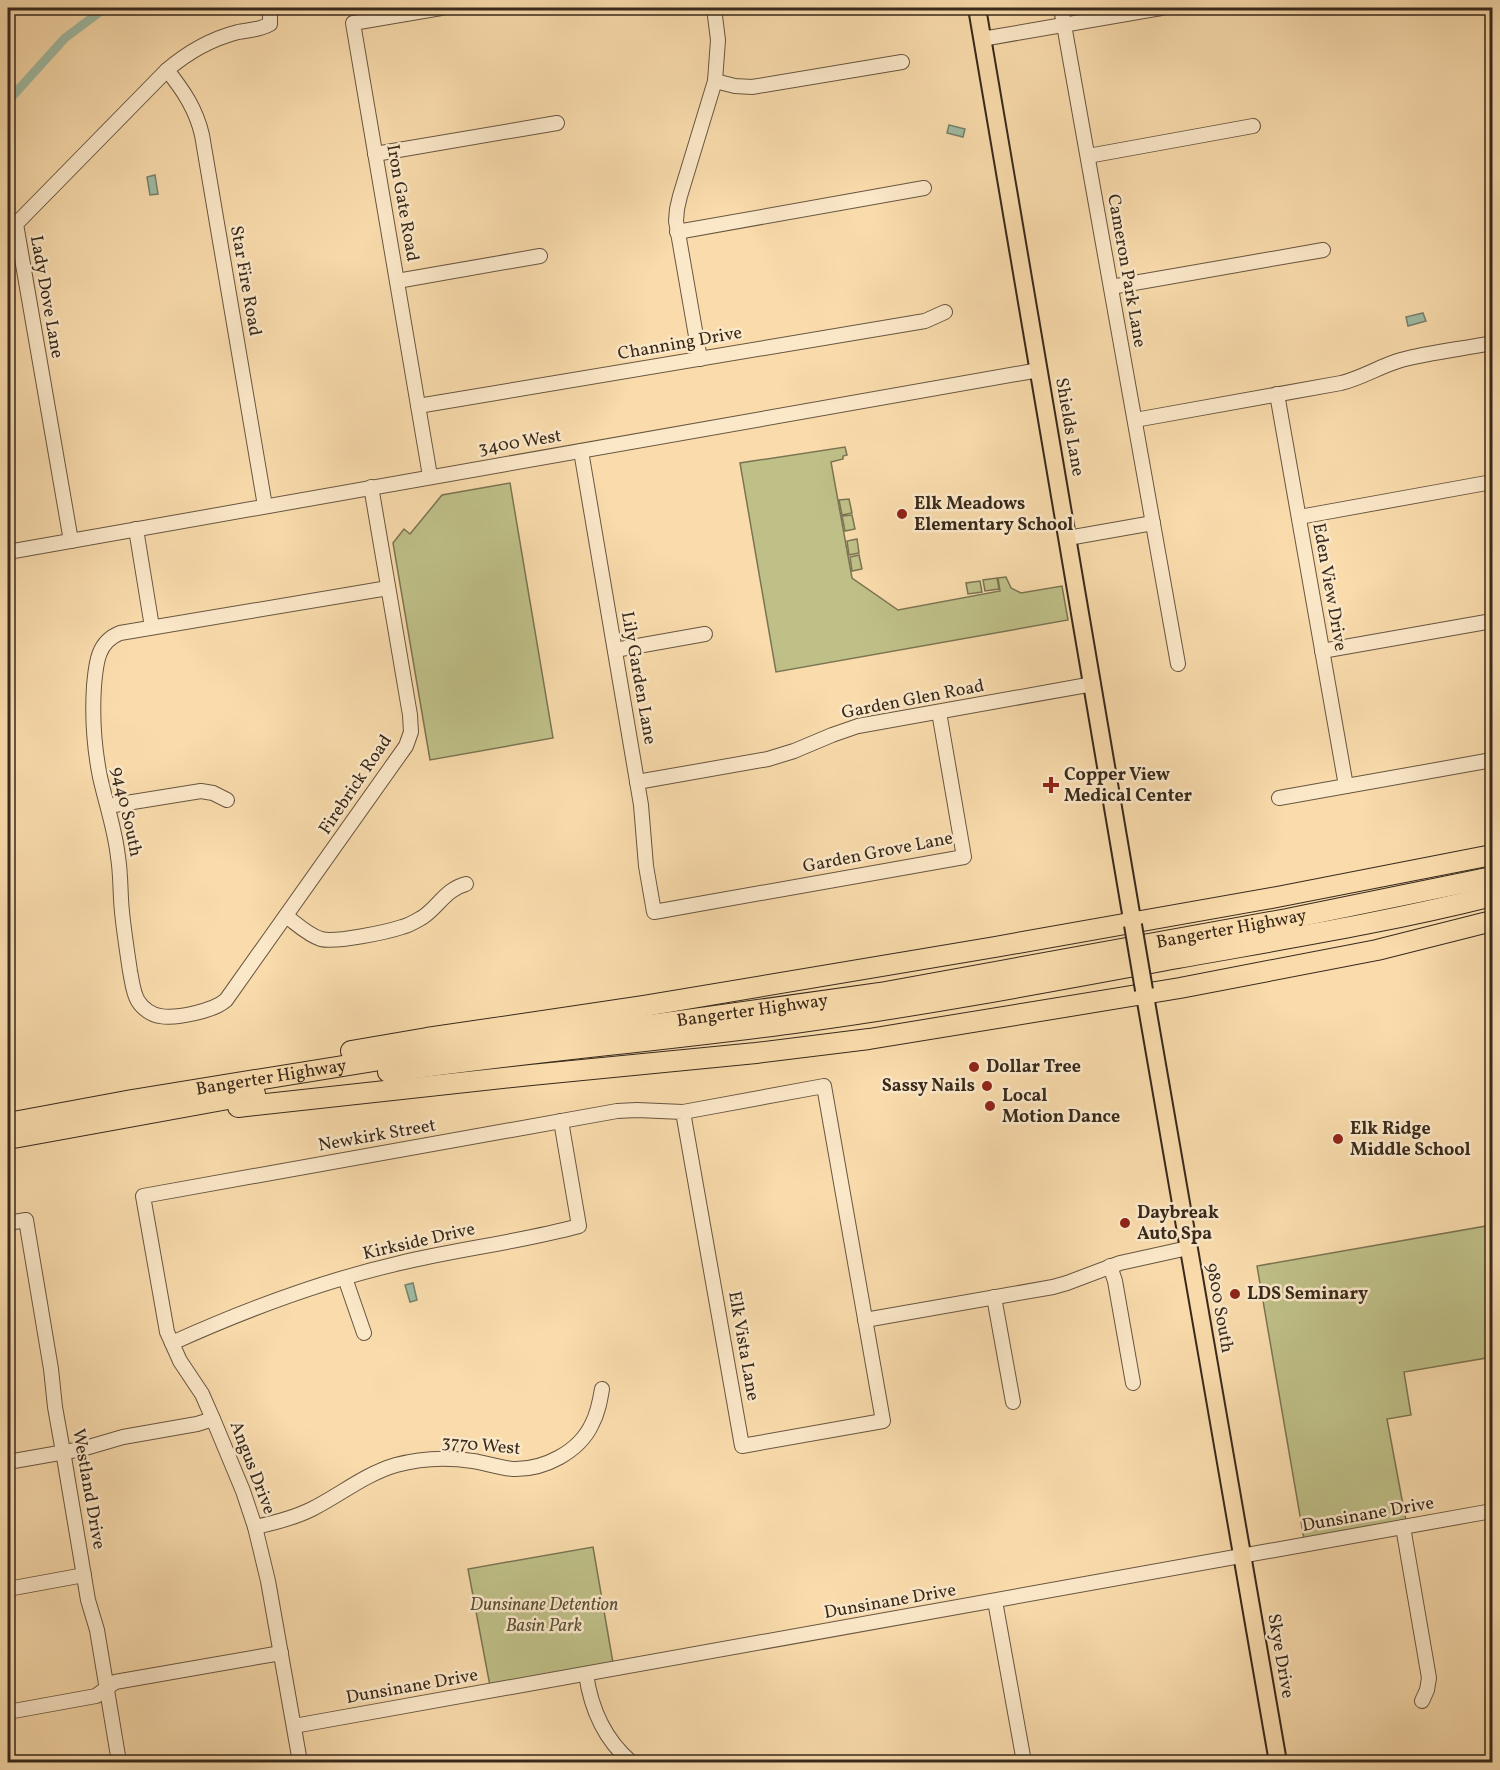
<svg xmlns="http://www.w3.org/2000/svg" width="1500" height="1770" font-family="Vollkorn,serif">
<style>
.green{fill:#bfc088;stroke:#7b7452;stroke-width:1.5}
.water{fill:#9fbca4;stroke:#75816e;stroke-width:1.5}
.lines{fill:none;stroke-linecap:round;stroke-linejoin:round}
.canal{stroke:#9fbca4;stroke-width:9}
.minor-casing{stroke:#685640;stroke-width:16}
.major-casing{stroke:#37291c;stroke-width:20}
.highway-casing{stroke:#37291c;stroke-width:22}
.minor{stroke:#fbe8c9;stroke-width:14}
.major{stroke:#f9dbac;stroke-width:16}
.highway{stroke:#f9dbac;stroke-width:20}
.major-bridge-casing{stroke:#37291c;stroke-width:20;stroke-linecap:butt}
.major-bridge{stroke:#f9dbac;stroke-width:16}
.poi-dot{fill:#8f2418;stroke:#fbe8c9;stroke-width:2}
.labels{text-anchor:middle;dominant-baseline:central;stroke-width:5;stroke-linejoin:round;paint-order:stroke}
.street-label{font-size:18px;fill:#37291c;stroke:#fbe8c9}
.poi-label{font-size:18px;font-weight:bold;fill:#37291c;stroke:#fbe8c9;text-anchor:start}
.park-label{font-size:18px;font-style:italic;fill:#594f37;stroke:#fbe8c9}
</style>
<rect width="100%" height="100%" fill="#f9dbac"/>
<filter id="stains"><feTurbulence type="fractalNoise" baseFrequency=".00333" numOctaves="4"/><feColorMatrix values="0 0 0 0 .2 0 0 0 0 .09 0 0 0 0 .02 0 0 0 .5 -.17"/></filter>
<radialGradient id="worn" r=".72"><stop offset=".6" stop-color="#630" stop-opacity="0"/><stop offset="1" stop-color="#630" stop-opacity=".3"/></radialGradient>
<g class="green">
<polygon points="845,447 847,455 843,456 843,459 831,462 852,578 898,610 1000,591 998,578 1006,577 1011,588 1021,593 1062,586 1068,620 776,672 740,463"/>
<polygon points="510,483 553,738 430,760 393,543 404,529 410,534 442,495"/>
<polygon points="849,499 852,513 842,515 839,500"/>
<polygon points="852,515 855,529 845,531 842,516"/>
<polygon points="857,539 859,553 849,555 847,541"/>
<polygon points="859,555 862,569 852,571 850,557"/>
<polygon points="997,578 999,589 985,591 983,580"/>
<polygon points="980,581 982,592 968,594 966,583"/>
<polygon points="1492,1225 1492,1357 1404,1372 1411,1415 1387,1419 1406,1521 1304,1539 1257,1266"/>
<polygon points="593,1547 613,1663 490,1686 468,1569"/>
</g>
<g class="water">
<polygon points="949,125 965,129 963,137 947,133"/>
<polygon points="155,175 158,194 150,195 147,177"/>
<polygon points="1423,313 1426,321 1408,326 1406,317"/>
<polygon points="413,1283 417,1300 410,1302 405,1285"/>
</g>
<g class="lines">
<polyline class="canal" points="8,101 65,38 105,8"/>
<g class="minor-casing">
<g id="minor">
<polyline points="1061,8 1178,664"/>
<polyline points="982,39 1161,8"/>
<path d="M167 70C183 90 196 109 202 135L265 506"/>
<polyline points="715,81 735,86 752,87 902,62"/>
<polyline points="375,154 557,123"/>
<polyline points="1088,156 1253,126"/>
<polyline points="677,232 924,188"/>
<polyline points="397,281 540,256"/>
<polyline points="1111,287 1323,250"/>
<polyline points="700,359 676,221 677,209 680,196 715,81 718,40 714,8"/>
<polyline points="1277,394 1346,786"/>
<polyline points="418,406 925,321 945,312"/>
<path d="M1135 420 1341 383C1362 378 1380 366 1401 360 1431 352 1462 349 1492 343"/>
<polyline points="581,451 641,805 646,866 654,912 964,857 939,712"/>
<polyline points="430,476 353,23 441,8"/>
<path d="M371 487 373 498 410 715 411 732 406 746 226 1000C214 1011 176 1019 160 1016 152 1015 143 1009 138 1001 133 993 132 981 130 971 127 951 124 932 122 912 120 894 121 875 118 857 115 829 106 804 100 777 94 747 92 717 94 686 96 664 97 642 120 633L388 588"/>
<polyline points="1299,517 1492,482"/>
<polyline points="136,529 152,627"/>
<polyline points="1068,538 1153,523"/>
<path d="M71 541 16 224 167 70C188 52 211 39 238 32 249 30 260 30 270 24V8"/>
<polyline points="8,552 1039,370"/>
<polyline points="615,650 705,634"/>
<polyline points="1322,651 1492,621"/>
<polyline points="637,782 768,759 794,751 832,735 858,726 1093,684"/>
<polyline points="1279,798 1492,760"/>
<polyline points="108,806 201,791 213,793 227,800"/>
<path d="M286 916C297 924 308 935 321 939 335 943 387 932 402 927 410 925 416 921 423 917 439 906 446 889 466 884"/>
<polyline points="8,1223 26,1220 51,1369 55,1407 65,1463 88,1600 97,1630 119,1762"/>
<polyline points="1110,1266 1115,1281 1133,1383"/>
<polyline points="345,1278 364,1333"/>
<polyline points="994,1297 1013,1402"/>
<polyline points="865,1320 1053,1287 1067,1283 1120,1263 1188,1248"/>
<path d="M172 1343C245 1310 322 1281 400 1263 459 1249 520 1242 579 1226L561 1121"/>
<polyline points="8,1462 82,1449 123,1437 197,1424 213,1419"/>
<path d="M255 1527C274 1523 294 1518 312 1509 340 1495 365 1474 396 1465 421 1458 447 1457 473 1461 486 1463 500 1468 513 1469 544 1470 579 1452 592 1424 598 1413 600 1401 602 1389"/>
<polyline points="1403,1527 1429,1678 1427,1690 1422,1701"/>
<polyline points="8,1589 84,1575"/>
<polyline points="995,1601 1024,1762"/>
<path d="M586 1674C591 1709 604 1739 631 1762"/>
<polyline points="8,1712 96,1696 115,1682 281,1653"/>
<polyline points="294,1726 1492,1511"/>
<polyline points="300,1762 268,1581 255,1527 243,1491 213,1419 202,1394 180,1361 167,1332 143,1196 617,1111 637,1110 683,1112 824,1086 883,1421 742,1446 683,1112"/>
</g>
</g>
<g class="major-casing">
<g id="major">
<polyline points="977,8 1133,925"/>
<polyline points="1144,990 1278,1762"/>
</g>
</g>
<g class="highway-casing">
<g id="highway">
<polyline points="351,1051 427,1038 644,1006 995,947 1277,897 1492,855"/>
<path d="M388 1072C525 1052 663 1041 801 1022 927 1005 1053 981 1178 958 1283 939 1389 922 1492 896"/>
<polyline points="238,1107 531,1075 756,1053 869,1039 1180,988 1377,950 1492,921"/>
<path id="s1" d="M8 1123 132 1100 442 1050 658 1024 880 993 1287 919 1492 877"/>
<polyline points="8,1139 255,1094"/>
</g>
</g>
<use href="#minor" class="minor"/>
<use href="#major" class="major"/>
<use href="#highway" class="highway"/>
<g class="major-bridge-casing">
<polyline id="major-bridge" points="1133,925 1144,990"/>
</g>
<use href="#major-bridge" class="major-bridge"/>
</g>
<g class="poi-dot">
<circle cx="902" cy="514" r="6"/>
<path d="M1048 776h6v6h6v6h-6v6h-6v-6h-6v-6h6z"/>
<circle cx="974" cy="1067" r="6"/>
<circle cx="987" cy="1086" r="6"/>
<circle cx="990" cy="1106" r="6"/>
<circle cx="1338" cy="1139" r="6"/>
<circle cx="1125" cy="1223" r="6"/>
<circle cx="1235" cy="1294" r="6"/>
</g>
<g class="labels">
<g class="street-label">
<text transform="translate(402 203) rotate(80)">Iron Gate Road</text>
<text transform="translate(1126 271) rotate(80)">Cameron Park Lane</text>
<text transform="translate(245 281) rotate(80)">Star Fire Road</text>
<text transform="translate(46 297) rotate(80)">Lady Dove Lane</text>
<text transform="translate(680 344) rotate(-10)">Channing Drive</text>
<text transform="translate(1069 427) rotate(80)">Shields Lane</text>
<text transform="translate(520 443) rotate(-9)">3400 West</text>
<text transform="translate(1329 587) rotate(80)">Eden View Drive</text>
<text transform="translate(638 678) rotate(80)">Lily Garden Lane</text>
<text transform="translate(913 700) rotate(-11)">Garden Glen Road</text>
<text transform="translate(356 785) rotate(-56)">Firebrick Road</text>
<text transform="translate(126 812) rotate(78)">9440 South</text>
<text transform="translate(878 853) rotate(-11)">Garden Grove Lane</text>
<text stroke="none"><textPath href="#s1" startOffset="1239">Bangerter Highway</textPath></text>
<text stroke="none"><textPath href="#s1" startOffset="753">Bangerter Highway</textPath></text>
<text stroke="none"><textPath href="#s1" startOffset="267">Bangerter Highway</textPath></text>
<text transform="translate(377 1136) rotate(-10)">Newkirk Street</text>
<text transform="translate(419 1242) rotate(-13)">Kirkside Drive</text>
<text transform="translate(1219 1308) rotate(80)">9800 South</text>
<text transform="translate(743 1346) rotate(80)">Elk Vista Lane</text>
<text transform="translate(481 1446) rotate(5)">3770 West</text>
<text transform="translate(252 1468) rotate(69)">Angus Drive</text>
<text transform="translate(88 1489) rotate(80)">Westland Drive</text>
<text transform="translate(1368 1515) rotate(-10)">Dunsinane Drive</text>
<text transform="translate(890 1602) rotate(-10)">Dunsinane Drive</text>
<text transform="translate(1280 1656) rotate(80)">Skye Drive</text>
<text transform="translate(412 1687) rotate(-10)">Dunsinane Drive</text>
</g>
<g class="poi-label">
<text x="914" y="504">Elk Meadows<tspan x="914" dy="21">Elementary School</tspan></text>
<text x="1064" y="775">Copper View<tspan x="1064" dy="21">Medical Center</tspan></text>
<text x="986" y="1067">Dollar Tree</text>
<text x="975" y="1086" text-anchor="end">Sassy Nails</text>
<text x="1002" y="1096">Local<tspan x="1002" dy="21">Motion Dance</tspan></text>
<text x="1350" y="1129">Elk Ridge<tspan x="1350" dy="21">Middle School</tspan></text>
<text x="1137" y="1213">Daybreak<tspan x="1137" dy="21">Auto Spa</tspan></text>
<text x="1247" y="1294">LDS Seminary</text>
</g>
<g class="park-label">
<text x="544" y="1605">Dunsinane Detention<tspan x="544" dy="21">Basin Park</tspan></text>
</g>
</g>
<rect width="1500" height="1770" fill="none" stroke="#f9dbac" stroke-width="30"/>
<rect x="9" y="9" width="1482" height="1752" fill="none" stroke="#37291c" stroke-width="3"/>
<rect x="15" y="15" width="1470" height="1740" fill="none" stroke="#37291c" stroke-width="1.5"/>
<rect width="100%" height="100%" filter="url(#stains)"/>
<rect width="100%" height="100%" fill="url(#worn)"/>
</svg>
